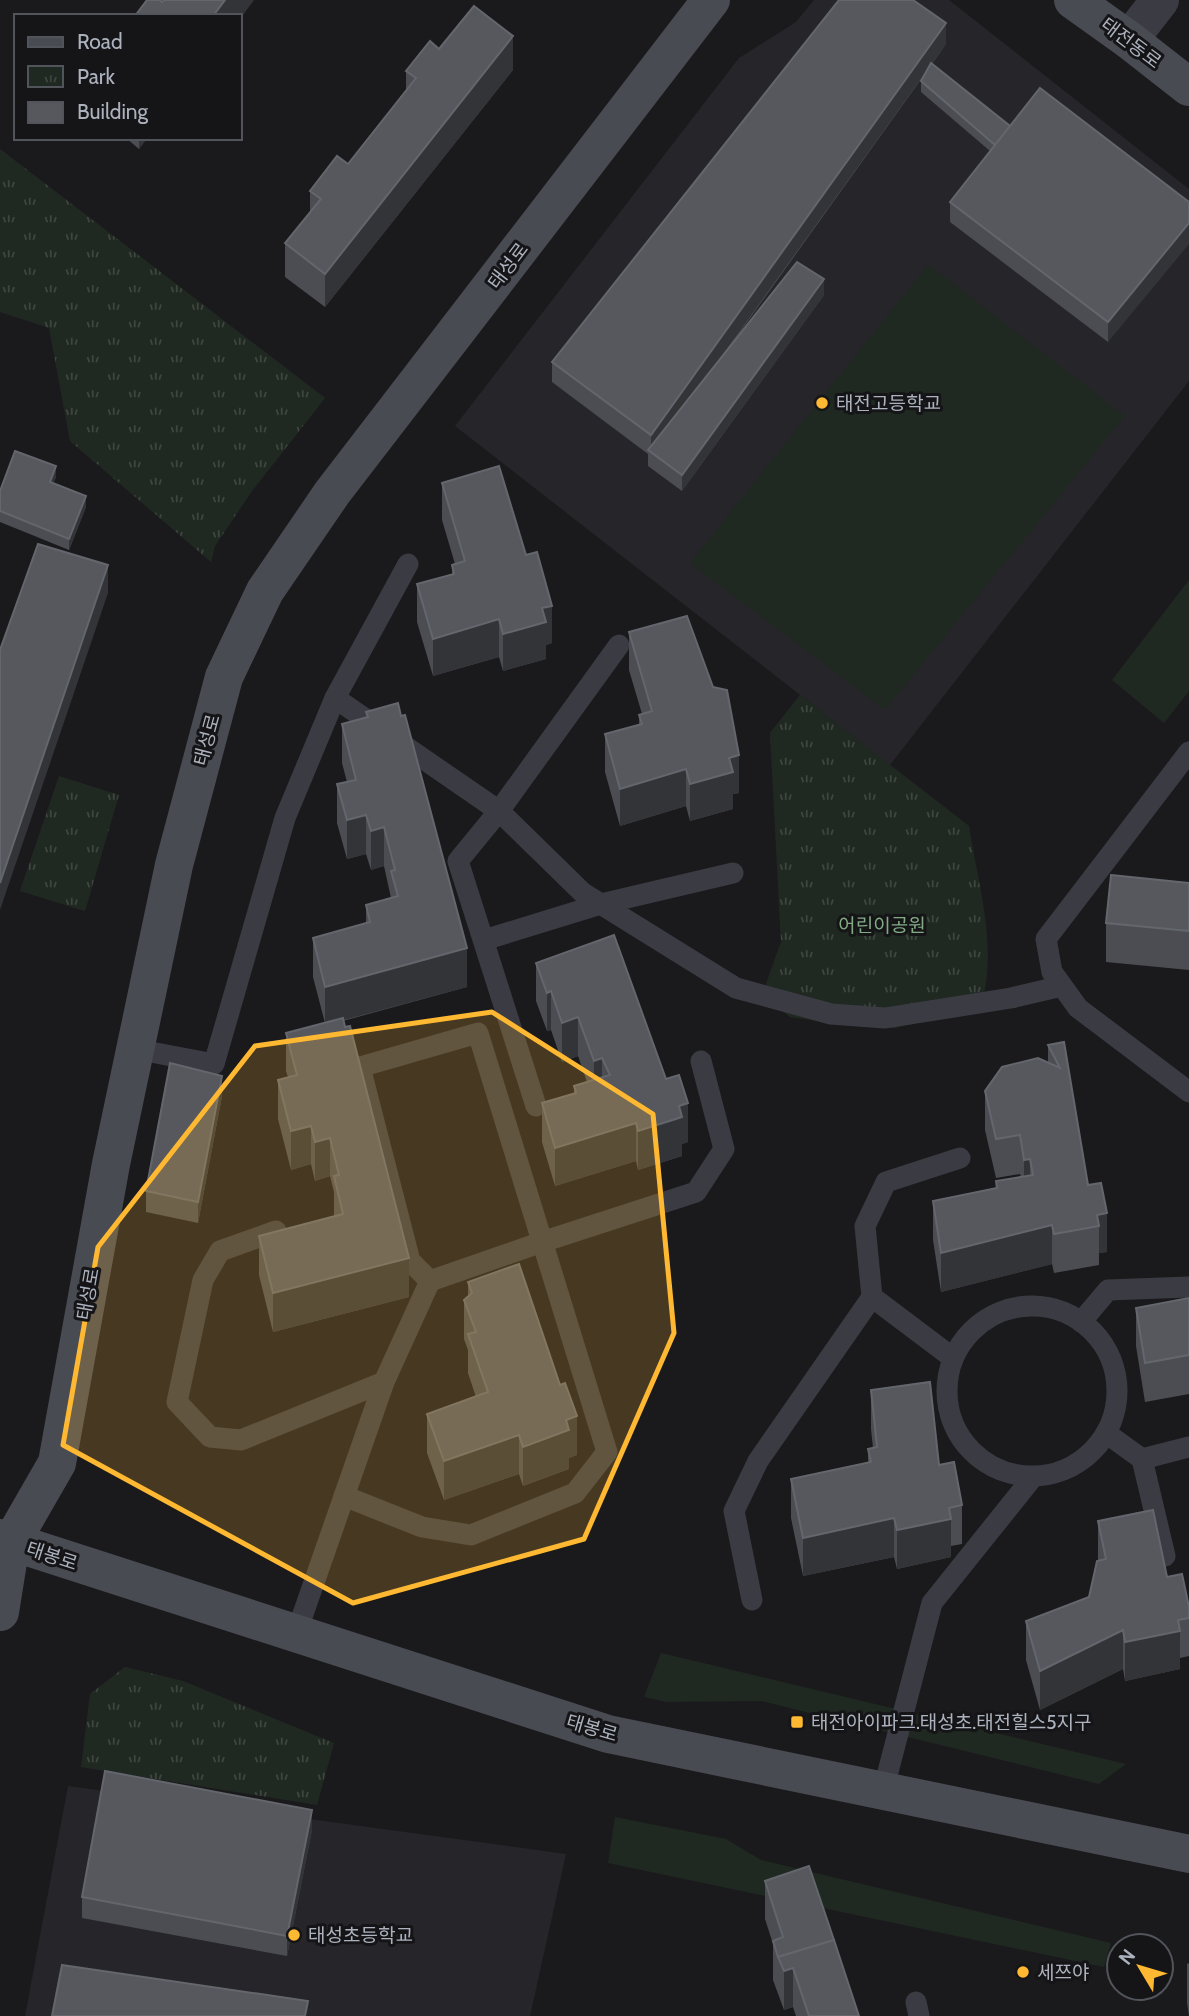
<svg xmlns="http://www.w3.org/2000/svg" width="1189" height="2016" font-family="Cabin,'Noto Sans KR',sans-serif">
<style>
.built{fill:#26262a}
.green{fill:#202921}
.park{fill:url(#park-tufts)}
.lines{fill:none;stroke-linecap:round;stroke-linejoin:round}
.lane{stroke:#3b3c43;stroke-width:21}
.street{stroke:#3b3c43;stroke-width:38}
.secondary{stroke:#494b53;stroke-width:38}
.wall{fill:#4b4d52}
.shaded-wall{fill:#333438}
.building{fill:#56585e;stroke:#63666c;stroke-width:2}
.marked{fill:#ffb831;fill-opacity:0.2;stroke:#ffb831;stroke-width:5;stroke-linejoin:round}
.poi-dot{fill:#ffb831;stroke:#151518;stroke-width:2.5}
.labels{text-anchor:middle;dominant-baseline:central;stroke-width:6;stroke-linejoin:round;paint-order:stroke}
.street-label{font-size:19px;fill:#acb2bd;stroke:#151518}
.poi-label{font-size:19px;fill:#acb2bd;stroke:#151518;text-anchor:start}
.park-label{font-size:19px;fill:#82aa84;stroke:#151518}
</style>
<defs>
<pattern id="park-tufts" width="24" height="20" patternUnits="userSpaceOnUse" patternTransform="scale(1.75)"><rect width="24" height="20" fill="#202921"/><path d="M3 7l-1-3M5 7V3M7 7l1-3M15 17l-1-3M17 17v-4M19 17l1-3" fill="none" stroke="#3e463f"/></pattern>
</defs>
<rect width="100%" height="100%" fill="#1a1a1d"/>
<g class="built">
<polygon points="814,0 949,0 1189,189 1189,381 890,765 455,426 739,58 796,22"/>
<polygon points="68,1786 566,1854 530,2016 25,2016"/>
</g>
<g class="green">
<polygon points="928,264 1125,416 885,710 690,563"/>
<polygon points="1189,580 1189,691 1164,723 1112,680"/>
<polygon points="661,1653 1126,1764 1099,1784 761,1701 667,1702 644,1697"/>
<polygon points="615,1817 726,1839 761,1860 1111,1943 1104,1967 608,1863"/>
</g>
<g class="park">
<polygon points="0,149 325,398 252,491 215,546 211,562 70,441 49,328 0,312"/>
<path d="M800 695 969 826C977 878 996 941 984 993L949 1015 895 1028 855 1026 790 1017 762 995 781 942 770 733Z"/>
<polygon points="59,776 119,795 85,911 20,891"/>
<polygon points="125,1667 183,1681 334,1743 317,1805 81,1767 90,1694"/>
</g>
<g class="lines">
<g class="lane">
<polyline points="335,698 499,811 583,893 736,988 831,1014 885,1018 1011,998 1062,986"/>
<polyline points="1189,752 1046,939 1052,972 1078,1008 1189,1092"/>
<polyline points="484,940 601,904 733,873"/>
<polyline points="135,1049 214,1064 285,818 335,698 408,564"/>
<polyline points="536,1106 458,861 499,811 619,645"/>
<polyline points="276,1231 220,1251 203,1280 177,1402 210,1437 241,1440 384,1382"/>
<circle cx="1032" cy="1391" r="85"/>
<polyline points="1081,1322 1108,1290 1189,1287"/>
<polyline points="953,1358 872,1297 865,1226 886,1182 960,1158"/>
<polyline points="1106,1433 1142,1459 1165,1556"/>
<polyline points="1142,1459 1189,1447"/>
<polyline points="344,1496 422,1527 471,1535 575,1493 607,1452 478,1033 360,1067 410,1261 430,1281 542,1242 696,1192 724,1149 701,1061"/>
<polyline points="752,1600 734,1511 758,1461 872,1297"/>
<polyline points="296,1634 384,1382 430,1281"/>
<polyline points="883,1791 932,1603 1033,1477"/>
<polyline points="916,2002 919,2016"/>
</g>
<polyline class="street" points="1129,40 1160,0"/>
<g class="secondary">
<polyline points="1073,0 1129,40 1189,87"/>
<polyline points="0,1538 608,1734 1189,1854"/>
<polyline points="0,1612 11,1543 57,1463 111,1164 174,865 224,677 265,591 332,493 711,0"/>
</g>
</g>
<g class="wall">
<polygon points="946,44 932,64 1010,126 1189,202 1108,342 950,222 950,202 990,151 921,92 921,81 927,71 715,367 824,295 682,491 648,466 648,454 552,382 552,362"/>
<polygon points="439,49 513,70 325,307 285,277 285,243 310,212 310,191 348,164 406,90 406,71"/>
<polygon points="126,138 147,138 139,149"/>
<polygon points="56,477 53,483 86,507 69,550 0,522 0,491"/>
<polygon points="442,483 552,643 546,645 546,659 503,671 499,657 433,676 417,622 417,584 452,574 452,565 455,564 442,520"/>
<polygon points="629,632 739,793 733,794 733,809 690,821 686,806 620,826 605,772 605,734 639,725 639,715 642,714 629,670"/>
<polygon points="366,712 467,987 343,1021 409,1297 273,1332 259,1275 259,1236 334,1216 334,1192 330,1176 315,1181 311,1164 291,1170 278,1119 278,1080 288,1077 286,1071 286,1033 325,1023 313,977 313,938 366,924 366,905 391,898 384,866 371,870 366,854 347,859 337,823 337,784 347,782 342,763 342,724 366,718"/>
<polygon points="1189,883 1189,970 1106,962 1106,923"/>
<polygon points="536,963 688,1142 682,1144 682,1156 638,1170 636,1161 555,1186 542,1142 542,1103 574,1093 574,1086 587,1082 578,1056 562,1062 551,1030 547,1031 536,1001"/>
<polygon points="1064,1042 1088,1185 1107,1252 1099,1253 1099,1265 1054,1273 1052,1264 941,1292 933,1240 933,1201 996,1188 996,1181 1021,1177 1020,1174 996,1178 985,1130 985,1091 1048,1062 1048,1045"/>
<polygon points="222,1096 198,1223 146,1212 146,1191"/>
<polygon points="468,1282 577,1455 569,1458 569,1469 523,1486 519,1474 444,1500 427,1453 427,1414 476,1397 468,1373 468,1350 464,1339 464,1300 468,1297"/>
<polygon points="1189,1298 1189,1394 1145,1402 1136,1346 1136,1308"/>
<polygon points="871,1390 939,1465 962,1505 962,1544 951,1546 951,1557 897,1569 894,1557 803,1576 791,1518 791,1479 868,1463 868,1449 873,1448 871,1429"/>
<polygon points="1098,1521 1167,1577 1189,1607 1189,1656 1180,1658 1180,1669 1125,1681 1123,1669 1040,1710 1026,1660 1026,1621 1089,1597 1098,1561"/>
<polygon points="312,1830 287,1956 82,1918 82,1897"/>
<polygon points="765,1881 859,2016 796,2016 793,2007 784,2010 773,1980 773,1944 765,1919"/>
<polygon points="1189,1963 1189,2016 1187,2003 1187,1964"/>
</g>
<g class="shaded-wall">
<polygon points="225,0 254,0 240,19 240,16 213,16"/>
<polygon points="946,23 946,44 652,453 651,452 651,435"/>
<polygon points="513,36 513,70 325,307 325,274"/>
<polygon points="139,138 147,138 139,149"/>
<polygon points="1189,223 1189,244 1108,342 1108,322"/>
<polygon points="824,279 824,295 682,491 682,475"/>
<polygon points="56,466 56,477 50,493 50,482"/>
<polygon points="86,496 86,507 69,550 69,539"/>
<polygon points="108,565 108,593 0,910 0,883"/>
<polygon points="552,606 552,643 546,645 546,659 503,671 503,634 542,608"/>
<polygon points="499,619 499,657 433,676 433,639"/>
<polygon points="739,755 739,793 733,794 733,809 690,821 690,784 729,758"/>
<polygon points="686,769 686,806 620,826 620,789"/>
<polygon points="366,815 366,854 347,859 347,820"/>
<polygon points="384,827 384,866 371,870 371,831"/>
<polygon points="467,948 467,987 325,1025 325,987"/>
<polygon points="551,991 551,1030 547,1031 547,993"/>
<polygon points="578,1017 578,1056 562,1062 562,1023"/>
<polygon points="602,1058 602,1097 594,1100 594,1061"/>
<polygon points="222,1076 222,1096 198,1223 198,1202"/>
<polygon points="688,1103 688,1142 682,1144 682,1156 638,1170 638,1131 679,1106"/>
<polygon points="636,1123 636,1161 555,1186 555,1148"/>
<polygon points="311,1126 311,1164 291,1170 291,1131"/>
<polygon points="330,1138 330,1176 315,1181 315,1142"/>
<polygon points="1030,1159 1030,1198 1024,1199 1024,1160"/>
<polygon points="1107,1213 1107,1252 1099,1253 1099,1226 1097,1215"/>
<polygon points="1052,1225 1052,1264 941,1292 941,1253"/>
<polygon points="409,1258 409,1297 273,1332 273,1293"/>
<polygon points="577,1416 577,1455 569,1458 569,1469 523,1486 523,1447 566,1420"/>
<polygon points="519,1435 519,1474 444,1500 444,1461"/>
<polygon points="894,1518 894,1557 803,1576 803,1538"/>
<polygon points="951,1519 951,1557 897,1569 897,1530"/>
<polygon points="1123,1630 1123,1669 1040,1710 1040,1671"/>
<polygon points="1180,1631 1180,1669 1125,1681 1125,1642"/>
<polygon points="312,1810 312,1830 287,1956 287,1936"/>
<polygon points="793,1968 793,2007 784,2010 784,1971"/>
</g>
<g class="building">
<polygon points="147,0 160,0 162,2 164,0 225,0 213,16 135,16"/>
<polygon points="839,0 913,0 946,23 651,435 552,362"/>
<polygon points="474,6 513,36 325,274 285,243 321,199 310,191 337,156 348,164 416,78 406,71 430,41 439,49"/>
<polygon points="931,63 1010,126 995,145 921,81"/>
<polygon points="1040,88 1189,202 1189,223 1108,322 950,202"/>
<polygon points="797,262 824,279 682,475 648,450"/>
<polygon points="15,451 56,466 50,482 86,496 69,539 0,511 0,491"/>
<polygon points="499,466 526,555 537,552 552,606 542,608 546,622 503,634 499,619 433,639 417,584 454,574 452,565 465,561 442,483"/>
<polygon points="38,544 108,565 0,883 0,650"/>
<polygon points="687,616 713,687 727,690 739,755 729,758 733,772 690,784 686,769 620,789 605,734 642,724 639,715 652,711 629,632"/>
<polygon points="398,703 401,716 405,715 467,948 325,987 313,938 370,922 366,905 398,896 391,871 395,870 384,827 371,831 366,815 347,820 337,784 356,780 342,724 368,717 366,712"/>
<polygon points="1111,875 1189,883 1189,931 1106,923"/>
<polygon points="614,935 666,1079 679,1075 688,1103 679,1106 682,1117 638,1131 636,1123 555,1148 542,1103 576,1093 574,1086 610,1075 602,1058 594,1061 578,1017 562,1023 551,991 547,993 536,963"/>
<polygon points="343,1018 345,1027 350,1026 409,1258 273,1293 259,1236 343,1214 334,1176 339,1175 330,1138 315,1142 311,1126 291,1131 278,1080 297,1075 286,1033"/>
<polygon points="1064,1042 1088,1185 1101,1183 1107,1213 1097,1215 1099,1226 1054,1234 1052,1225 941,1253 933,1201 997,1188 996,1181 1033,1175 1030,1159 1024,1160 1020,1135 996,1139 985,1091 1002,1067 1038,1058 1060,1068 1048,1045"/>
<polygon points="170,1063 222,1076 198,1202 146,1191"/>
<polygon points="519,1264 560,1385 565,1383 577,1416 566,1420 569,1430 523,1447 519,1435 444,1461 427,1414 488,1392 468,1334 476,1332 464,1300 472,1293 468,1282"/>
<polygon points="1189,1298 1189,1355 1145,1363 1136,1308"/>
<polygon points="930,1382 939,1465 954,1462 962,1505 949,1508 951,1519 897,1530 894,1518 803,1538 791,1479 871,1462 868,1449 877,1447 871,1390"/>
<polygon points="1153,1510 1167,1577 1182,1574 1189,1607 1189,1618 1178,1620 1180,1631 1125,1642 1123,1630 1040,1671 1026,1621 1089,1597 1097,1561 1106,1559 1098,1521"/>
<polygon points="105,1771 312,1810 287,1936 82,1897"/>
<polygon points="809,1866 834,1940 778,1957 773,1941 783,1937 765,1881"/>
<polygon points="834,1940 859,2016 809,2016 793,1968 784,1971 778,1957"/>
<polygon points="62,1965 308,2001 305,2016 52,2016"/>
</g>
<path class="marked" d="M492 1012 653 1114 674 1333 584 1539 353 1603 63 1445 98 1247 255 1046Z"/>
<g class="poi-dot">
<circle cx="822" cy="403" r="7"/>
<rect x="790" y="1715" width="14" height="14" rx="3.5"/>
<circle cx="294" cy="1935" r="7"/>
<circle cx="1023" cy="1972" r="7"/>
</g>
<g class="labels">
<g class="street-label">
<text transform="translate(1131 43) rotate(37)">태전동로</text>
<text transform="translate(508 266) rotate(-53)">태성로</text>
<text transform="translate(207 740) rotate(-75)">태성로</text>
<text transform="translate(88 1294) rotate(-80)">태성로</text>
<text transform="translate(52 1556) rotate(18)">태봉로</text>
<text transform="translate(592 1728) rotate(16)">태봉로</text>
</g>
<g class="poi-label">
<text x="836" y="403">태전고등학교</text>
<text x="811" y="1722">태전아이파크.태성초.태전힐스5지구</text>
<text x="308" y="1935">태성초등학교</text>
<text x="1037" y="1972">세쯔야</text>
</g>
<g class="park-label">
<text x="882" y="925">어린이공원</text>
</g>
</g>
<rect x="14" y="14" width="228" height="126" fill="#151518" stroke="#51545a" stroke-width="2"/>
<rect x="28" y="37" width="35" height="10" fill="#494b53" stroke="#51545a" stroke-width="2"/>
<text x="77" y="49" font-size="21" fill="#acb2bd">Road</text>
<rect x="28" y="66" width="35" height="21" fill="url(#park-tufts)" stroke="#51545a" stroke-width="2"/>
<text x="77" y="84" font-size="21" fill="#acb2bd">Park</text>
<rect x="28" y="102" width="35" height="21" fill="#56585e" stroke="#51545a" stroke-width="2"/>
<text x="77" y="119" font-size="21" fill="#acb2bd">Building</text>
<g transform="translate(1140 1967) rotate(308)"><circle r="33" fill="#151518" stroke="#51545a" stroke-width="2"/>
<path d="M0-5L12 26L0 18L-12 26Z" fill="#ffb831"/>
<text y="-10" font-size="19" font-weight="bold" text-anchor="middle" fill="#acb2bd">N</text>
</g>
</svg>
